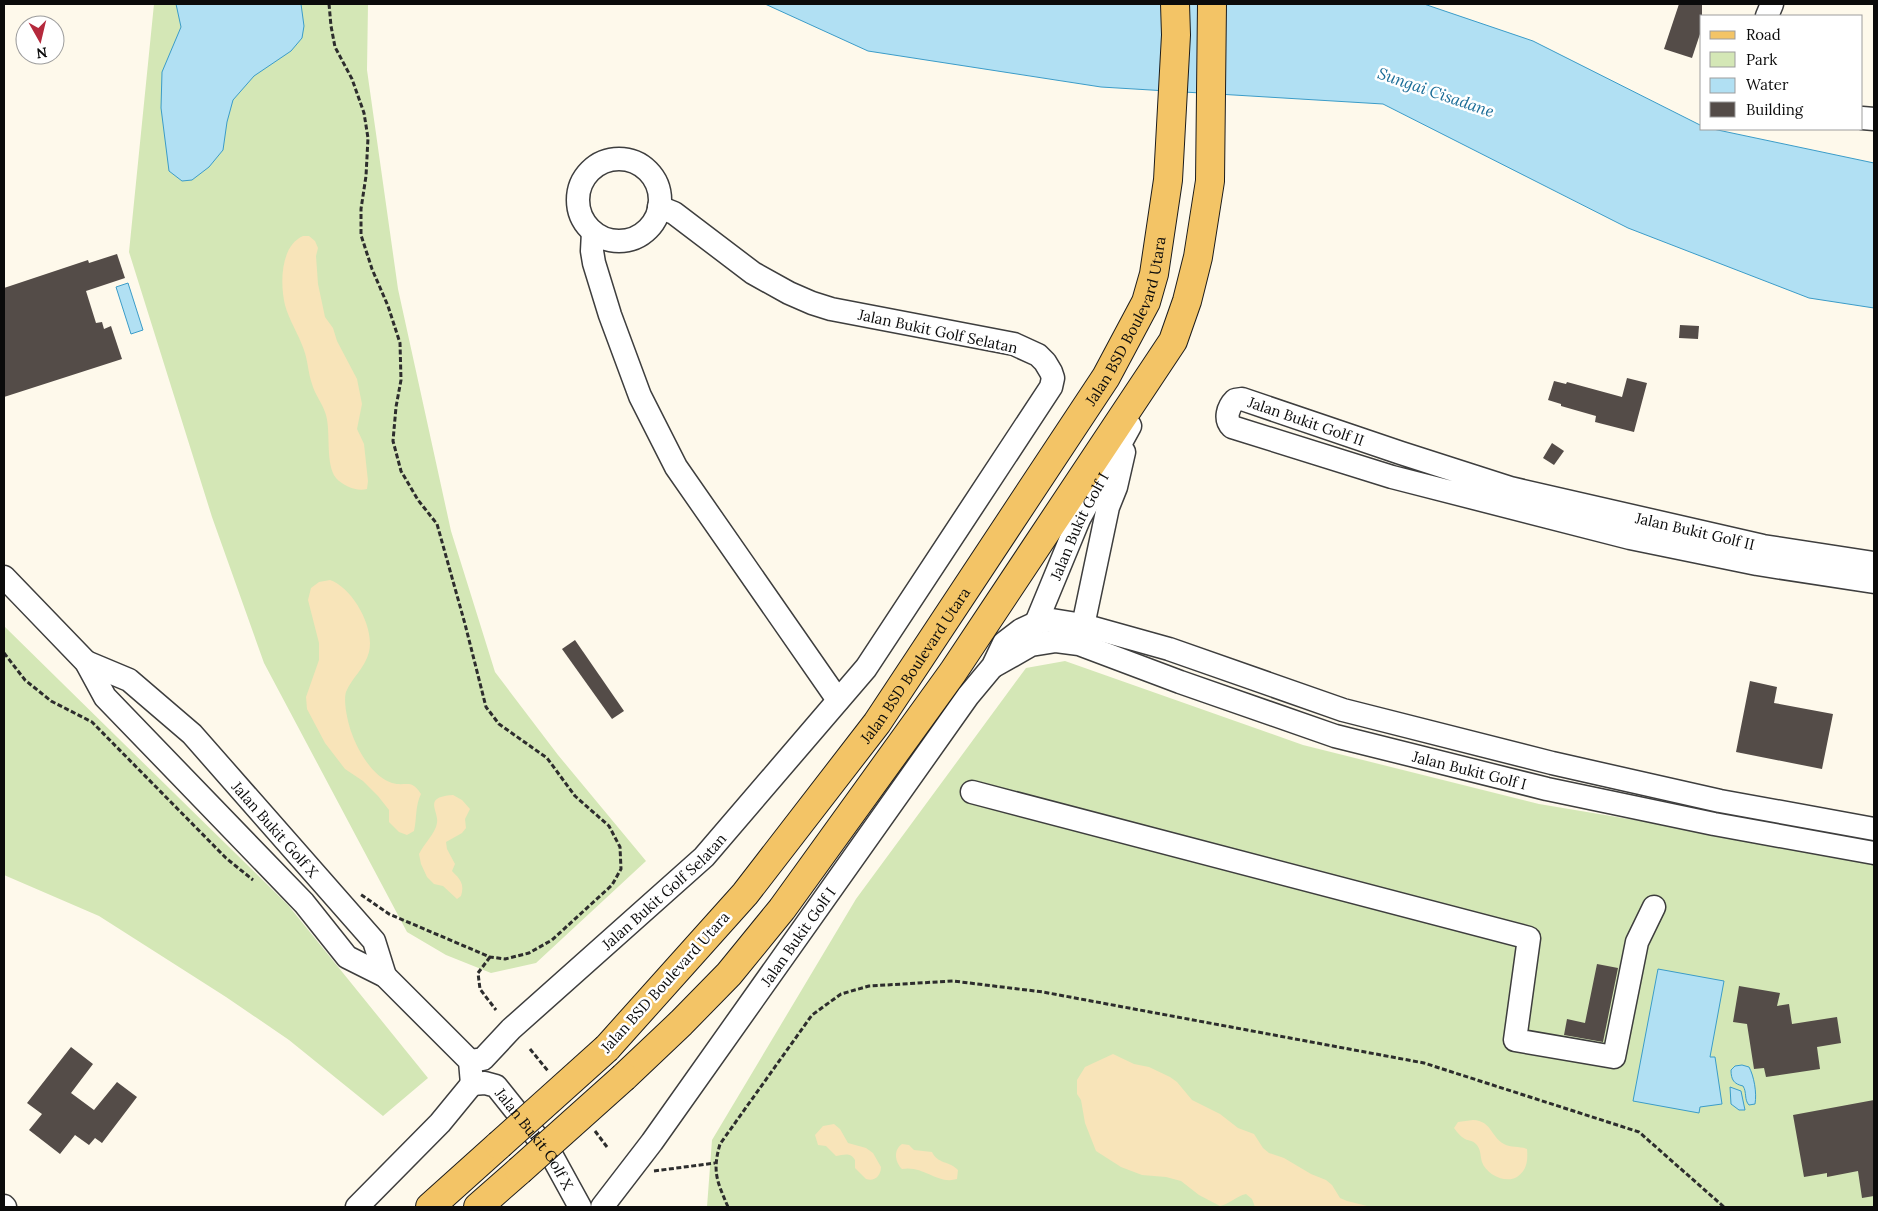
<svg xmlns="http://www.w3.org/2000/svg" width="1878" height="1211" font-family="Lora,serif">
<style>
.green{fill:#d4e7b6}
.sand{fill:#f8e4b9}
.water{fill:#b1e0f3;stroke:#3b9cc8}
.building{fill:#544c48}
.lines{fill:none;stroke-linecap:round;stroke-linejoin:round}
.minor-casing{stroke:#3e3e3e;stroke-width:25}
.major-casing{stroke:#1c1c1c;stroke-width:30}
.path{stroke:#2d2d2d;stroke-width:3;stroke-dasharray:5 2.5;stroke-linecap:butt}
.minor{stroke:#fff;stroke-width:22}
.major{stroke:#f3c466;stroke-width:28}
.major-bridge-casing{stroke:#1c1c1c;stroke-width:30;stroke-linecap:butt}
.major-bridge{stroke:#f3c466;stroke-width:28}
.labels{text-anchor:middle;dominant-baseline:central;stroke-width:5;stroke-linejoin:round;paint-order:stroke}
.street-label{font-size:15px;fill:#0b0b0b;stroke:#fff}
.water-label{font-size:16px;font-style:italic;fill:#1a6c97;stroke:#fff}
</style>
<rect width="100%" height="100%" fill="#fef9eb"/>
<g class="green">
<polygon points="154,4 368,4 367,70 398,289 451,531 495,672 558,755 646,861 536,963 491,973 446,955 407,932 264,663 212,517 129,252"/>
<polygon points="4,626 288,905 428,1078 383,1116 289,1040 226,997 99,916 4,875"/>
<polygon points="1065,661 1303,745 1539,804 1874,860 1874,1207 707,1207 712,1140 856,899 1026,668"/>
</g>
<g class="sand">
<path d="M303 236H309L315 241 318 248 316 256 318 284 325 317 333 328 337 341 357 379 362 404 357 429 364 444 368 481 367 489C357 492 343 486 336 478 325 464 331 433 326 415 323 404 315 395 312 384 308 373 308 361 304 350 299 335 289 320 285 305 280 284 280 246 303 236Z"/>
<path d="M330 580C353 588 375 628 369 652 365 668 351 679 346 692 343 702 348 724 352 734 358 751 373 777 392 783 406 787 411 778 421 794 415 806 417 818 414 831L407 835 399 832 389 822V810L378 796 363 781 345 769 325 743 307 709 306 697 319 660V643L308 600 311 588 319 582Z"/>
<path d="M453 795 462 800 470 809 465 819 466 828 462 833 446 842 447 849 455 864 452 871C460 879 465 884 461 896L457 899 443 886 434 884 427 877 421 864 419 854C424 844 432 837 436 827 443 813 419 797 453 795Z"/>
<path d="M1113 1054 1134 1064 1149 1067 1170 1077 1177 1082 1192 1100 1220 1114 1238 1128 1254 1134 1263 1148 1269 1153 1284 1158 1311 1174 1326 1180 1332 1185 1340 1198 1347 1201 1371 1207H1255L1252 1199 1246 1194C1236 1196 1230 1204 1220 1206L1199 1195 1181 1181 1166 1177 1142 1175 1121 1167 1096 1151 1085 1123 1081 1100 1077 1094V1080L1085 1067Z"/>
<path d="M1473 1120C1492 1121 1490 1136 1504 1144 1511 1148 1520 1146 1527 1149 1528 1161 1527 1170 1517 1177 1505 1184 1486 1174 1482 1162 1480 1155 1481 1149 1476 1144 1472 1140 1469 1141 1465 1139 1461 1137 1457 1132 1454 1128L1458 1122Z"/>
<path d="M834 1124 840 1129 848 1143 866 1148 873 1153 881 1167C881 1176 874 1182 866 1179L855 1168V1160C850 1152 844 1155 836 1156L826 1146 818 1145 815 1135 823 1126Z"/>
<path d="M902 1144 909 1145 914 1150 932 1152C937 1164 950 1161 958 1170L957 1179C937 1185 924 1165 902 1169 895 1162 893 1150 902 1144Z"/>
</g>
<g class="water">
<polygon points="176,4 301,4 304,26 302,38 291,51 254,76 233,100 227,122 223,150 209,167 192,180 182,181 169,171 161,108 162,72 181,27"/>
<polygon points="765,4 1424,4 1533,41 1702,126 1702,129 1713,129 1874,163 1874,308 1809,298 1628,228 1383,104 1101,87 868,51"/>
<polygon points="128,283 143,330 131,334 116,287"/>
<polygon points="1658,969 1724,981 1710,1057 1715,1057 1722,1104 1700,1107 1699,1113 1633,1101"/>
<path d="M1742 1065 1749 1067C1754 1076 1757 1093 1755 1104L1749 1105C1744 1100 1747 1092 1743 1086 1734 1084 1731 1080 1731 1070L1735 1066Z"/>
<polygon points="1730,1087 1741,1091 1745,1110 1739,1110 1731,1104"/>
</g>
<g class="building">
<polygon points="1679,4 1702,4 1702,28 1692,58 1664,49"/>
<polygon points="117,254 125,278 86,291 96,323 102,322 104,329 111,326 122,359 4,397 4,288 88,260 89,263"/>
<polygon points="1680,325 1699,326 1698,339 1679,338"/>
<polygon points="1627,378 1647,383 1634,432 1595,422 1596,416 1561,406 1561,404 1548,400 1554,381 1566,384 1567,382 1622,397"/>
<polygon points="1552,443 1564,451 1554,465 1543,458"/>
<polygon points="575,640 624,711 612,719 562,649"/>
<polygon points="1750,681 1777,687 1774,703 1833,714 1822,769 1736,752"/>
<polygon points="1597,964 1618,968 1603,1042 1564,1035 1567,1019 1585,1023"/>
<polygon points="1739,986 1780,993 1777,1006 1789,1004 1792,1024 1837,1017 1841,1043 1817,1047 1820,1069 1766,1077 1764,1068 1754,1069 1747,1024 1733,1022"/>
<polygon points="71,1047 93,1064 71,1093 94,1110 117,1082 137,1097 102,1143 95,1138 89,1145 75,1135 60,1154 29,1130 42,1114 27,1103"/>
<polygon points="1874,1100 1874,1196 1862,1198 1858,1171 1827,1177 1827,1173 1804,1177 1793,1115"/>
</g>
<g class="lines">
<g class="minor-casing">
<g id="minor">
<polyline points="1767,16 1772,4"/>
<polyline points="1862,118 1874,119"/>
<circle cx="619" cy="200" r="41"/>
<polyline points="593,232 592,251 594,263 610,315 640,396 676,467 838,700"/>
<path d="M1874 563 1763 546 1510 488 1401 453 1242 399 1235 400C1228 407 1224 419 1232 427L1392 477 1630 538 1757 564 1874 582"/>
<polyline points="4,577 86,662 105,697 304,903 347,957 385,976 470,1061 472,1084"/>
<path id="s1" d="M1036 623 1079 519 1130 426"/>
<polyline points="1080,640 1108,507 1116,487 1124,452"/>
<path id="s2" d="M86 662 129 680 192 734 374 941 385 976"/>
<path id="s3" d="M994 666 1031 645 1056 641 1079 644 1180 682 1335 736 1547 789 1714 824 1874 853"/>
<polyline points="972,792 1529,938 1515,1040 1614,1057 1637,942 1654,907"/>
<path id="s4" d="M470 1061 483 1059 511 1029 704 857 866 668 1051 387 1053 378 1051 372 1045 362 1038 355 1014 344 831 309 812 303 789 293 753 273 674 213 659 207"/>
<path id="s5" d="M472 1084 485 1083 496 1086 552 1156 580 1207"/>
<polyline points="4,1206 5,1207"/>
<polyline points="357,1207 440,1123 472,1084"/>
<path id="s6" d="M602 1207 652 1142 968 696 993 666 1004 643 1021 630 1036 623 1052 620 1083 625 1169 649 1343 710 1552 763 1720 801 1874 829"/>
</g>
</g>
<g class="major-casing">
<g id="major">
<path id="s7" d="M607 1048 745 894 877 723 1106 377 1146 302 1154 274 1168 180 1176 35 1175 4"/>
<polyline points="624,1077 681,1023 729,974 782,909 953,672 1173,341 1187,301 1198,257 1210,181 1212,4"/>
<polyline points="430,1207 499,1145"/>
<polyline points="478,1207 519,1171"/>
</g>
</g>
<g class="path">
<polyline points="329,4 331,26 335,47 352,79 364,113 368,138 366,176 361,209 361,235 372,269 388,306 400,343 401,380 396,407 393,441 401,471 418,500 437,524 465,624 486,707 499,724 547,758 575,796 609,826 620,847 621,869 612,885 552,940 529,953 505,959 490,957 389,914 360,894"/>
<polyline points="4,653 25,680 51,701 92,722 226,858 253,880"/>
<polyline points="490,957 478,973 480,989 496,1010"/>
<polyline points="530,1049 548,1071"/>
<polyline points="595,1131 607,1147"/>
<polyline points="654,1171 715,1163"/>
<path d="M728 1207C717 1181 712 1172 720 1144L812 1015 841 994 869 986 953 981 1043 992 1424 1063 1639 1132 1724 1207"/>
</g>
<use href="#minor" class="minor"/>
<use href="#major" class="major"/>
<g class="major-bridge-casing">
<g id="major-bridge">
<polyline points="499,1145 607,1048"/>
<polyline points="519,1171 624,1077"/>
</g>
</g>
<use href="#major-bridge" class="major-bridge"/>
</g>
<g class="labels">
<g class="street-label">
<text stroke="none"><textPath href="#s7" startOffset="898">Jalan BSD Boulevard Utara</textPath></text>
<text transform="translate(938 331) rotate(12)">Jalan Bukit Golf Selatan</text>
<text transform="translate(1306 421) rotate(19)">Jalan Bukit Golf II</text>
<text stroke="none"><textPath href="#s1" startOffset="106">Jalan Bukit Golf I</textPath></text>
<text transform="translate(1695 531) rotate(13)">Jalan Bukit Golf II</text>
<text stroke="none"><textPath href="#s7" startOffset="492">Jalan BSD Boulevard Utara</textPath></text>
<text stroke="none"><textPath href="#s3" startOffset="502">Jalan Bukit Golf I</textPath></text>
<text stroke="none"><textPath href="#s2" startOffset="256">Jalan Bukit Golf X</textPath></text>
<text stroke="none"><textPath href="#s4" startOffset="260">Jalan Bukit Golf Selatan</textPath></text>
<text stroke="none"><textPath href="#s6" startOffset="334">Jalan Bukit Golf I</textPath></text>
<text transform="translate(665 982) rotate(-48)">Jalan BSD Boulevard Utara</text>
<text stroke="none"><textPath href="#s5" startOffset="90">Jalan Bukit Golf X</textPath></text>
</g>
<g class="water-label">
<text transform="translate(1436 92) rotate(19)">Sungai Cisadane</text>
</g>
</g>
<rect width="1878" height="1211" fill="none" stroke="#0b0b0b" stroke-width="10"/>
<rect x="1700" y="15" width="162" height="115" fill="#ffffff" stroke="#9d9d9d"/>
<rect x="1710" y="31" width="25" height="8" fill="#f3c466" stroke="#9d9d9d"/>
<text x="1746" y="40" font-size="15" fill="#0b0b0b">Road</text>
<rect x="1710" y="52" width="25" height="15" fill="#d4e7b6" stroke="#9d9d9d"/>
<text x="1746" y="65" font-size="15" fill="#0b0b0b">Park</text>
<rect x="1710" y="78" width="25" height="15" fill="#b1e0f3" stroke="#9d9d9d"/>
<text x="1746" y="90" font-size="15" fill="#0b0b0b">Water</text>
<rect x="1710" y="102" width="25" height="15" fill="#544c48" stroke="#9d9d9d"/>
<text x="1746" y="115" font-size="15" fill="#0b0b0b">Building</text>
<g transform="translate(40 40) rotate(172)"><circle r="24" fill="#ffffff" stroke="#9d9d9d"/>
<path d="M0-4L9 19L0 12L-9 19Z" fill="#b5293c"/>
<text y="-8" font-size="14" font-weight="bold" text-anchor="middle" fill="#0b0b0b">N</text>
</g>
</svg>
